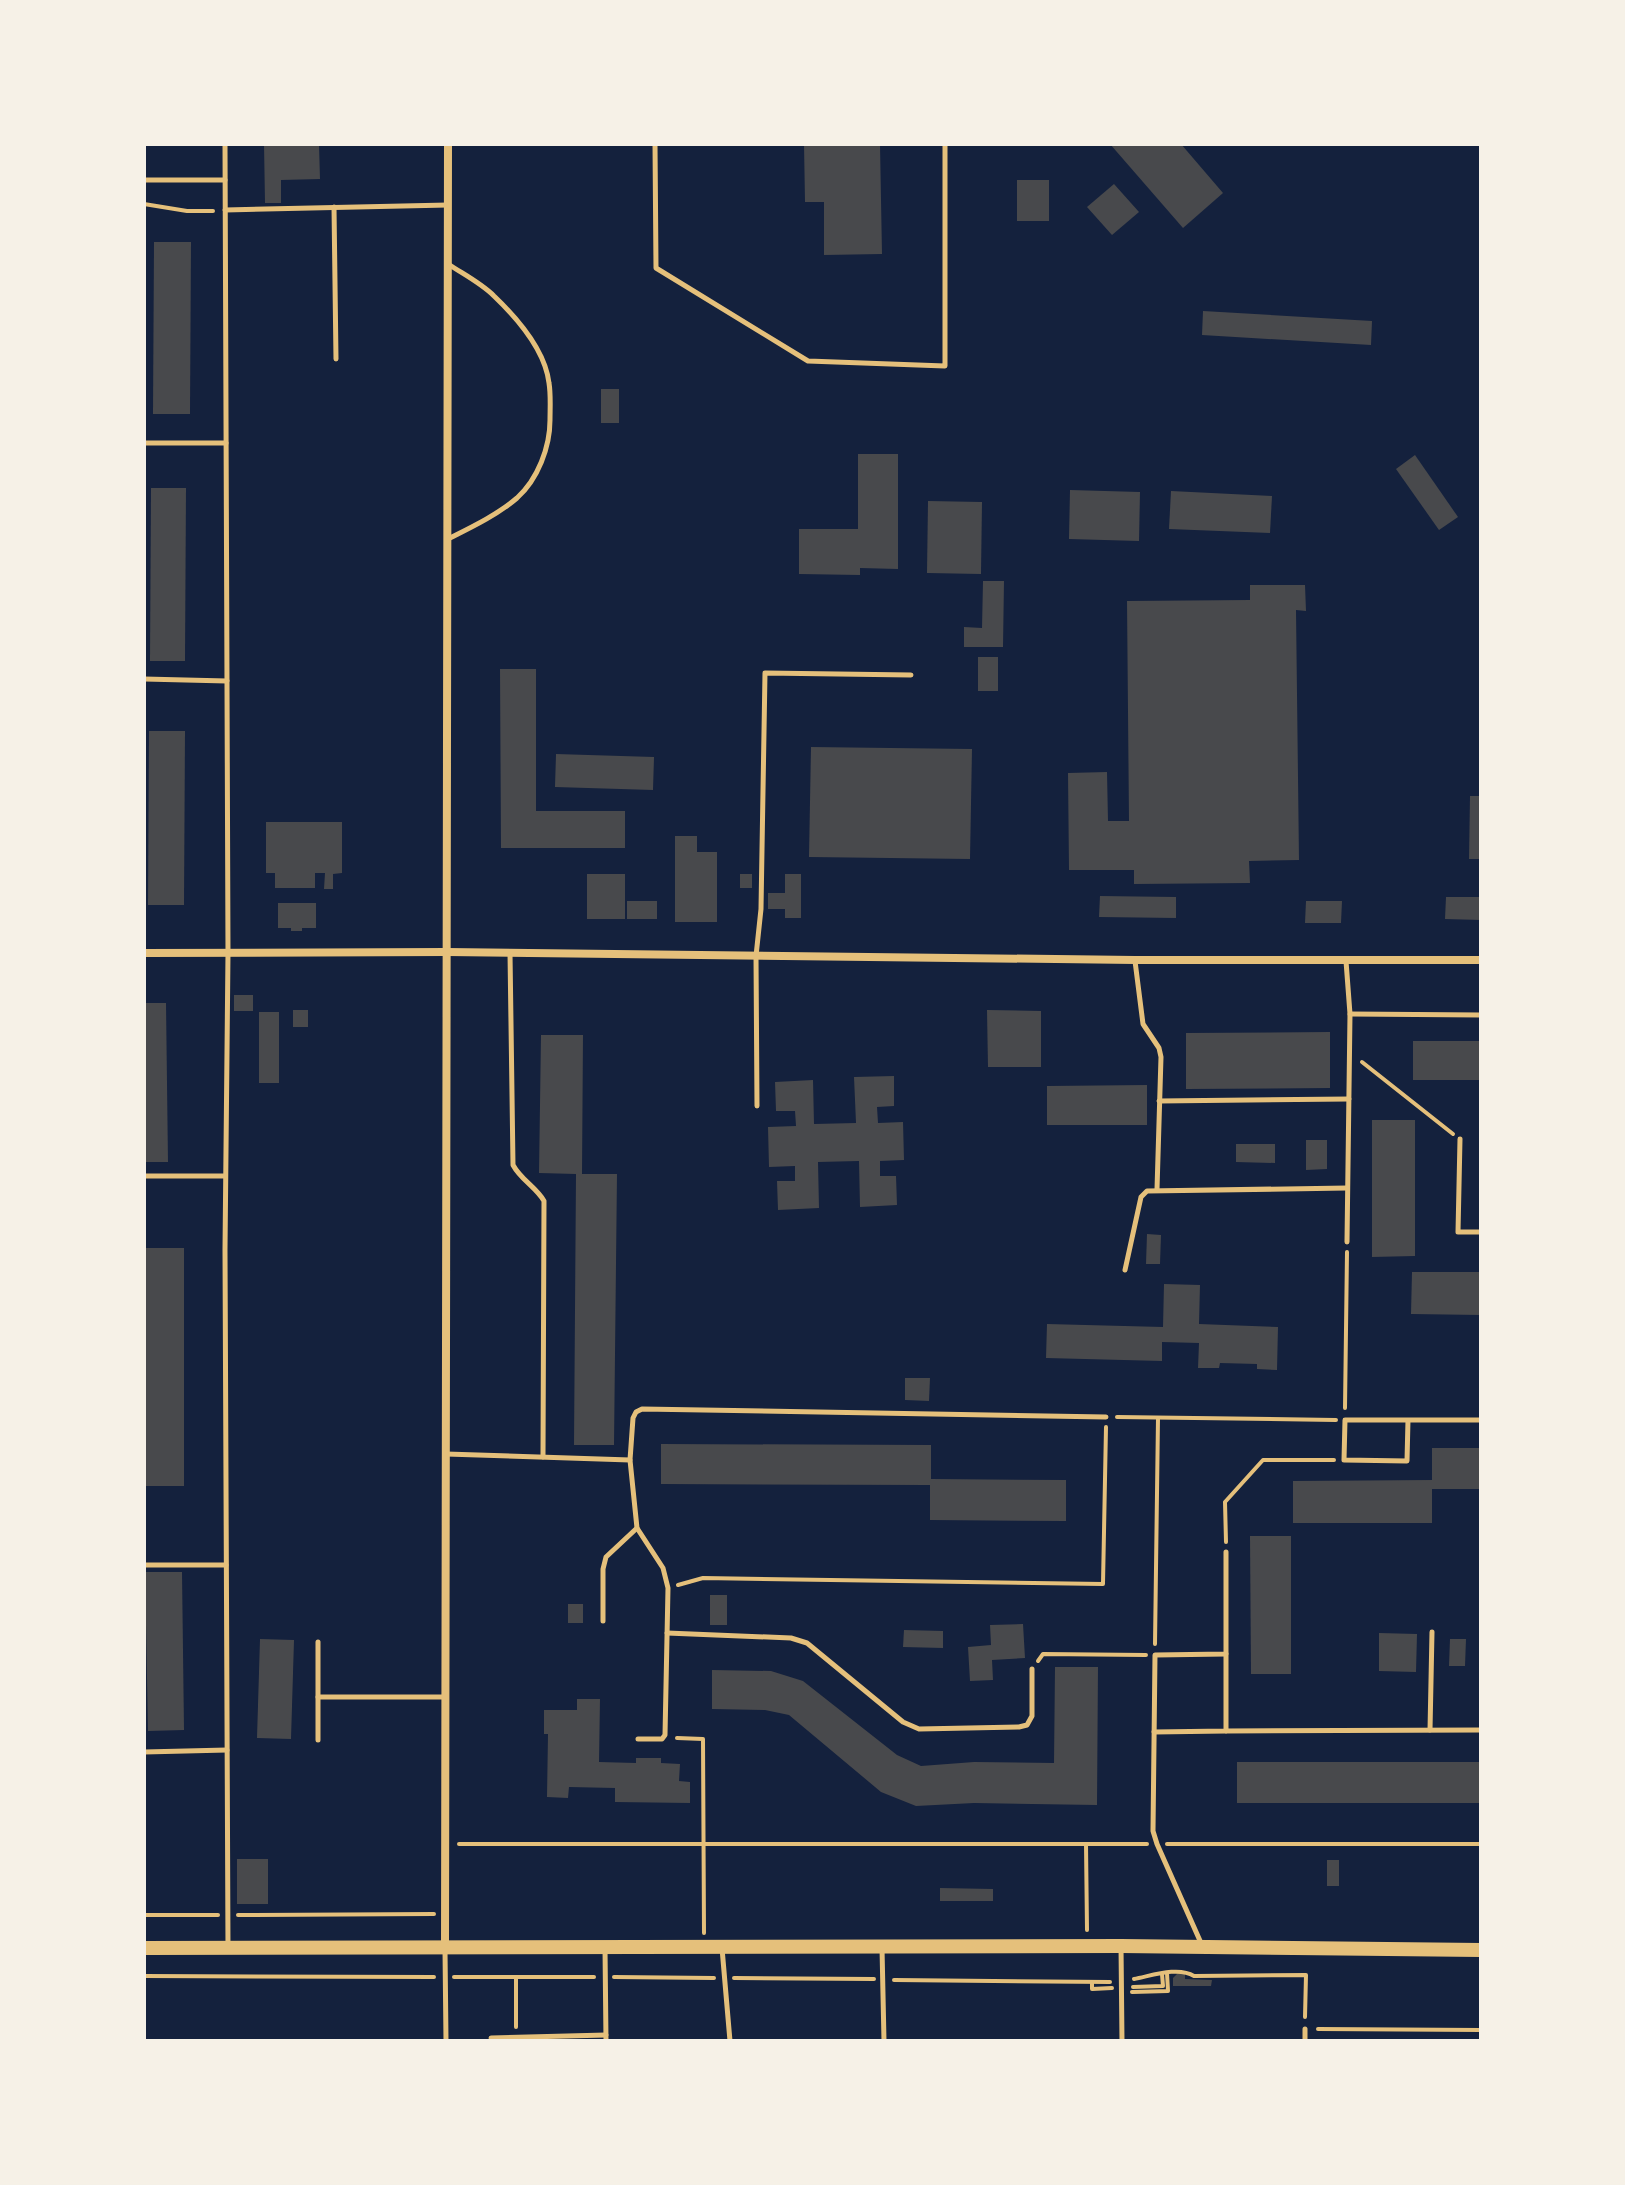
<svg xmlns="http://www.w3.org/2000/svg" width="1625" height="2185" font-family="Commissioner,sans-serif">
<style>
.building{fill:#48494c}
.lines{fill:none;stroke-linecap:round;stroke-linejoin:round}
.path{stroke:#e5c07b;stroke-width:4}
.service{stroke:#e5c07b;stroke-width:5}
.minor{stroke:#e5c07b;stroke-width:8}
.secondary{stroke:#e5c07b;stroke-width:14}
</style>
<rect width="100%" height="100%" fill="#14213d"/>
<g class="building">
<polygon points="264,144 319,144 320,179 281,180 281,203 265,203"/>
<polygon points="804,144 880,144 882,254 824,255 824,202 805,202"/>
<polygon points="1110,144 1181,144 1223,193 1183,228"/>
<rect x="1017" y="180" width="32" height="41"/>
<polygon points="1114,184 1139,212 1112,235 1087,207"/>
<polygon points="154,242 191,242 190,414 153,414"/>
<polygon points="1203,311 1372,321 1371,345 1202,335"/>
<rect x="601" y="389" width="18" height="34"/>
<polygon points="858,454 898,454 898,569 860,568 860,575 799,574 799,529 858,529"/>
<polygon points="1415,455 1458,517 1439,530 1396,469"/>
<polygon points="151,488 186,488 185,661 150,661"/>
<polygon points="1070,490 1140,492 1139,541 1069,539"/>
<polygon points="1171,491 1272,496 1270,533 1169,529"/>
<polygon points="928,501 982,502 981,574 927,573"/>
<polygon points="983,581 1004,581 1003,647 964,647 964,627 982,628"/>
<polygon points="1250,585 1305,585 1306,611 1296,610 1299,860 1249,861 1250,883 1134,884 1134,870 1069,870 1068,773 1107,772 1108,821 1129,821 1127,601 1250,600"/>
<rect x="978" y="657" width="20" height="34"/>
<polygon points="500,669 536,669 536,811 625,811 625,848 501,848"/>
<polygon points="149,731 185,731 184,905 148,905"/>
<polygon points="811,747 972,749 970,859 809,857"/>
<polygon points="556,754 654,757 653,790 555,787"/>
<polygon points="1470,796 1481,796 1481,859 1469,859"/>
<polygon points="266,822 342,822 342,873 333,874 333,889 324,889 325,873 315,873 315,888 275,888 275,873 266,873"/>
<polygon points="675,836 697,836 697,852 717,852 717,922 675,922"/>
<rect x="587" y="874" width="38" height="45"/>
<rect x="740" y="874" width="12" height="14"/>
<polygon points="785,874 801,874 801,918 785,918 785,909 768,909 768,893 785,893"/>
<polygon points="1100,896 1176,897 1176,918 1099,917"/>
<polygon points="1446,897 1481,897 1481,920 1445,919"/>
<rect x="627" y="901" width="30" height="18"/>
<polygon points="1306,901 1342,901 1341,923 1305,923"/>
<polygon points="278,903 316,903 316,928 302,928 302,931 291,931 291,928 278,928"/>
<rect x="234" y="995" width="19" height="16"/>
<polygon points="144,1003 166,1003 168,1162 144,1162"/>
<rect x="293" y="1010" width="15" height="17"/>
<polygon points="987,1010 1041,1011 1041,1067 988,1067"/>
<rect x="259" y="1012" width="20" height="71"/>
<polygon points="1330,1032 1330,1088 1186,1089 1186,1033"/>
<polygon points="541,1035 583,1035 582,1174 617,1174 614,1445 574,1445 576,1174 539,1173"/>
<rect x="1413" y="1041" width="68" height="39"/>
<polygon points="894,1076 894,1106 877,1107 878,1123 903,1122 904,1160 880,1161 880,1176 896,1176 897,1205 860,1207 859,1161 818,1162 819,1208 778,1210 777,1181 795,1181 795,1166 769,1167 768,1127 796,1126 795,1111 776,1111 775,1082 813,1080 814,1124 856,1123 854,1077"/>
<polygon points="1147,1085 1147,1125 1047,1125 1047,1086"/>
<polygon points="1372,1120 1415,1120 1415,1256 1372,1257"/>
<polygon points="1306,1140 1327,1140 1327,1169 1306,1170"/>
<polygon points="1236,1144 1275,1144 1275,1163 1236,1162"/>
<polygon points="1147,1234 1161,1235 1160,1264 1146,1264"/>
<rect x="144" y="1248" width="40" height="238"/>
<polygon points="1412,1272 1481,1272 1481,1315 1411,1314"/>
<polygon points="1164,1284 1200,1285 1199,1324 1278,1327 1277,1370 1257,1369 1257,1364 1220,1363 1219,1368 1198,1368 1199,1343 1162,1342 1162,1361 1046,1358 1047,1324 1163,1327"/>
<polygon points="905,1378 930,1378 929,1401 905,1400"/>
<polygon points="661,1444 931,1445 931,1479 1066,1480 1066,1521 930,1520 930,1485 661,1484"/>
<polygon points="1432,1448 1481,1448 1481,1489 1432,1489 1432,1523 1293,1523 1293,1481 1432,1480"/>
<polygon points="1250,1536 1291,1536 1291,1674 1251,1674"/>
<polygon points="145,1572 182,1572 184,1730 148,1731"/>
<rect x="710" y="1595" width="17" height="30"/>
<rect x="568" y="1604" width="15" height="19"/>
<polygon points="1023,1624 1025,1658 992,1660 993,1680 970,1681 968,1647 991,1645 990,1625"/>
<polygon points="904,1630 943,1631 943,1648 903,1647"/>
<polygon points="1379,1633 1417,1634 1416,1672 1379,1671"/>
<polygon points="260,1639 294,1640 291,1739 257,1738"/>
<polygon points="1450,1639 1466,1639 1465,1666 1449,1666"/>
<polygon points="1055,1667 1098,1667 1097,1805 974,1803 916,1806 881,1792 789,1715 765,1710 712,1709 712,1670 771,1671 803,1681 897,1755 921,1766 974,1762 1054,1763"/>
<polygon points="577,1699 600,1699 599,1762 636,1763 636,1758 661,1758 661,1763 680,1764 679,1781 690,1782 690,1803 615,1802 615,1788 569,1787 568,1798 547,1797 548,1734 544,1734 544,1710 577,1710"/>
<rect x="1237" y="1762" width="244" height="41"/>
<rect x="237" y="1859" width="31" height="45"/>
<rect x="1327" y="1860" width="12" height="26"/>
<polygon points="940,1888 993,1889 993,1901 940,1901"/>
<polygon points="1177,1974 1185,1974 1185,1979 1212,1980 1211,1986 1173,1986 1173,1978"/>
</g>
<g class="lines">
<g class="path">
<polyline points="144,204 187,211 213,211"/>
<polyline points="1362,1062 1453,1134"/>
<polyline points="1345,1408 1347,1252"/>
<polyline points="1117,1417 1336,1420"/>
<polyline points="1226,1542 1225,1502 1263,1460 1334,1460"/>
<polyline points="678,1585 703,1578 1103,1584 1106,1427"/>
<polyline points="1155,1644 1158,1418"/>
<polyline points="1038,1661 1043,1654 1146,1655"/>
<polyline points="677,1738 703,1739 704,1933"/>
<polyline points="459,1844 1147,1844"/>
<polyline points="1086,1844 1087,1930"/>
<polyline points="1167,1844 1481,1844"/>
<polyline points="144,1915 218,1915"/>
<polyline points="238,1915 434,1914"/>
<polyline points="144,1976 434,1977"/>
<polyline points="454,1977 594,1977"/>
<polyline points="516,1977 516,2027"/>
<polyline points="614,1977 714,1978"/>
<polyline points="734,1978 874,1979"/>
<path d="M1134 1979C1151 1976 1178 1966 1194 1976L1306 1975 1305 2017"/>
<polyline points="894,1980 1110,1982"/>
<polyline points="1092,1982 1092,1989 1112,1988"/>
<polyline points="1133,1987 1163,1986 1162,1974"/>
<polyline points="1132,1992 1168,1991 1167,1973"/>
<polyline points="1318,2029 1481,2030"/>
</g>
<g class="service">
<polyline points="225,144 228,953 225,1250 228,1947"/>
<polyline points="655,144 656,268 808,361 945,366 945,144"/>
<polyline points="144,180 225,180"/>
<polyline points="334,207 336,359"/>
<polyline points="225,210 448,205"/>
<path d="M448 264C463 274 481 283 494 296 517 318 545 350 549 383 551 395 550 408 550 420 550 447 538 479 517 498 497 515 472 527 448 539"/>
<polyline points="144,443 226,443"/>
<polyline points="144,679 227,681"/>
<path d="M510 953 513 1165C521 1180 536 1187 544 1201L543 1457"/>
<polyline points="1135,961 1143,1024 1159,1048 1161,1057 1157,1189"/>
<polyline points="1346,961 1350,1014 1347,1242"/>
<polyline points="1350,1014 1481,1015"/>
<polyline points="1159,1101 1349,1099"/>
<polyline points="757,1106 756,956 761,909 765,673 911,675"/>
<polyline points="1460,1139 1458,1232 1481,1232"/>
<polyline points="144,1176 225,1176"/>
<polyline points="1125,1270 1141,1197 1147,1191 1347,1188"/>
<polyline points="1408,1420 1407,1461 1344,1460 1345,1420 1481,1420"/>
<polyline points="446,1454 630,1460 633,1418 636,1412 642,1409 1106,1417"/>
<polyline points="630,1460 637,1528 663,1568 668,1588 665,1735 662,1739 638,1739"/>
<polyline points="144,1565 226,1565"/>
<polyline points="603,1621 603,1569 606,1557 637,1528"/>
<polyline points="667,1633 791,1638 807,1643 903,1722 919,1729 1019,1727 1027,1725 1032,1716 1032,1669"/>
<polyline points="318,1642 318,1740"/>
<polyline points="318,1697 445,1697"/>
<polyline points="1430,1730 1432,1632"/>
<polyline points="1226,1731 1481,1730"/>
<polyline points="1154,1732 1226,1731 1226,1654"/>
<polyline points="144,1752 227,1750"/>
<polyline points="1201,1943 1157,1844 1153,1831 1155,1655 1226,1654 1226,1552"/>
<polyline points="1121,1946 1122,2041"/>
<polyline points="605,1948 606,2041"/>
<polyline points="722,1948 730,2041"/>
<polyline points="882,1948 884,2041"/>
<polyline points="445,1950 446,2041"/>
<polyline points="491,2038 606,2035"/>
<polyline points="1305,2041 1305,2029"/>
</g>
<g class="minor">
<polyline points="144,953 447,952 1135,960 1481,960"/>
<polyline points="445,1947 448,144"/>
</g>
<polyline class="secondary" points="144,1948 1121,1946 1481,1950"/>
</g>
<rect width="1625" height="2185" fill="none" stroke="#f6f1e7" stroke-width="292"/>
</svg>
